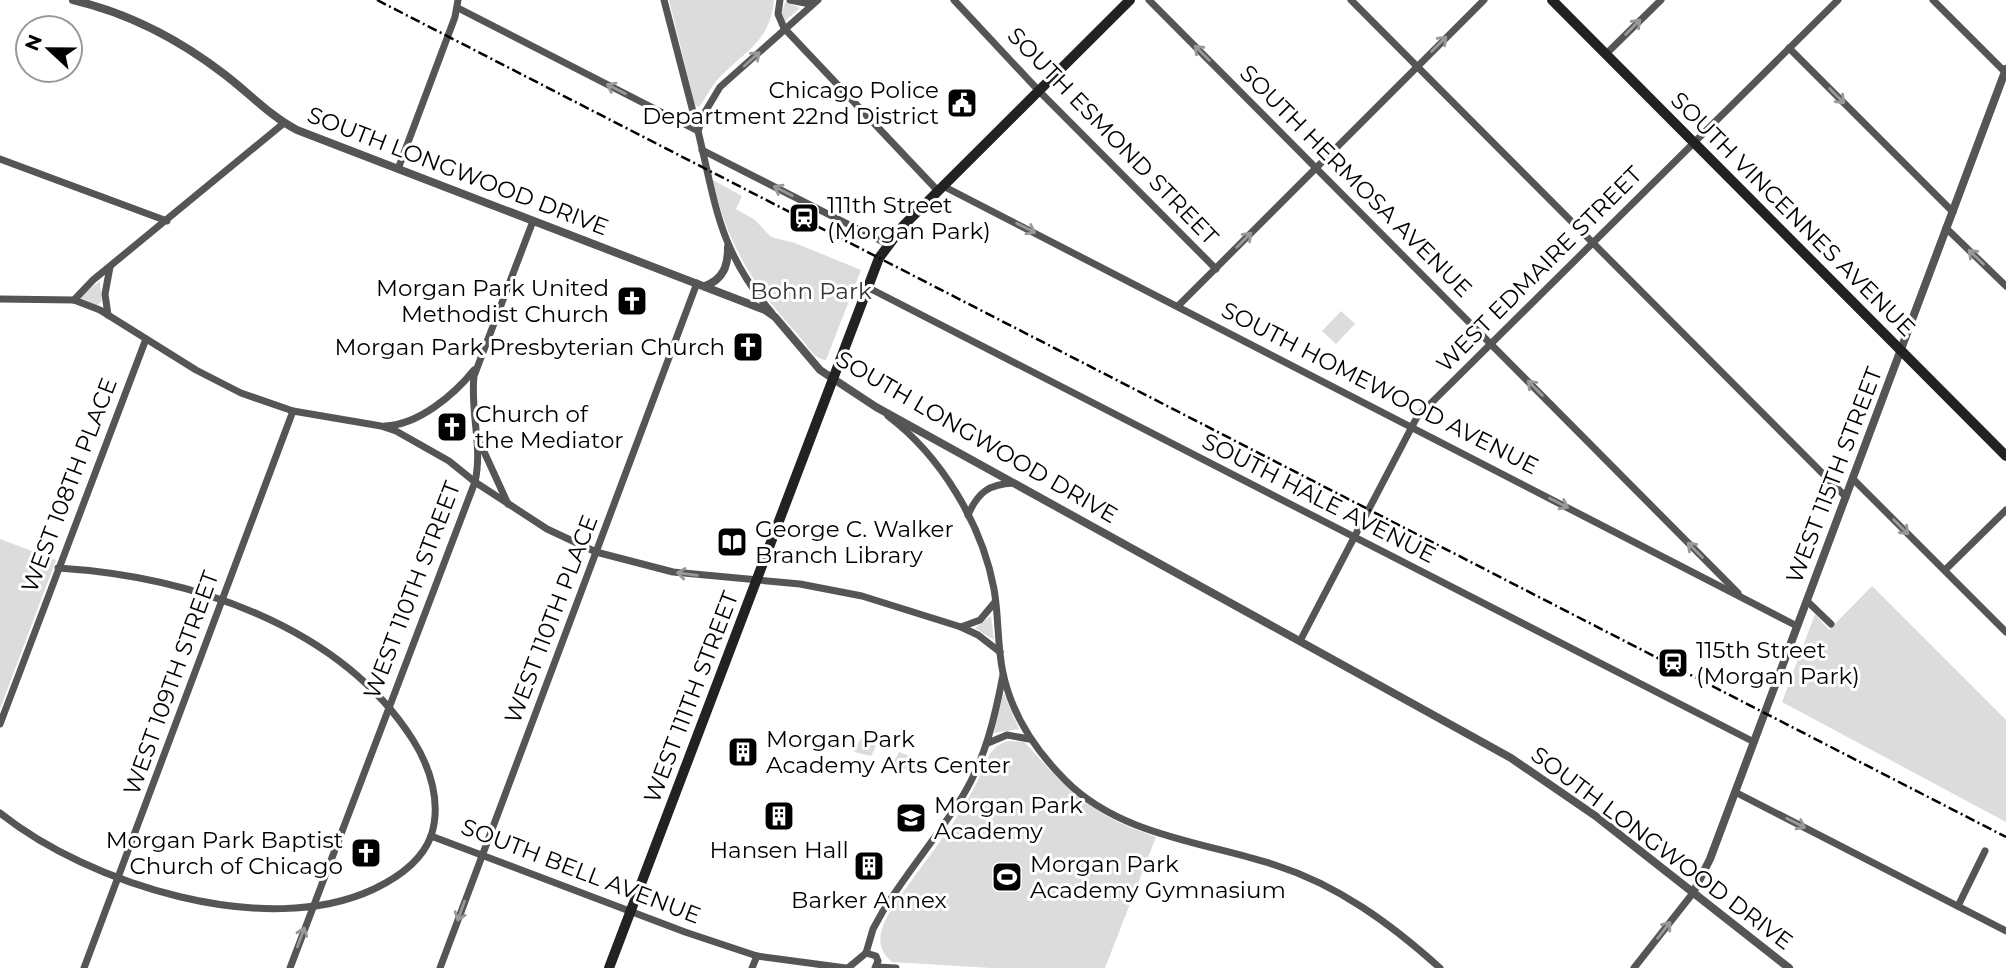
<svg xmlns="http://www.w3.org/2000/svg" width="2006" height="968" font-family="Montserrat,sans-serif">
<style>
.green{fill:#dcdcdc}
.lines{fill:none;stroke-linecap:round;stroke-linejoin:round}
.minor{stroke:#555;stroke-width:7}
.tertiary{stroke:#555;stroke-width:8}
.secondary{stroke:#222;stroke-width:10}
.rail{stroke:#000;stroke-width:2.5;stroke-dasharray:10 3.5 2 3.5;stroke-linecap:butt}
.oneway{stroke:#999}
.labels{text-anchor:middle;dominant-baseline:central;stroke-width:6;stroke-linejoin:round;paint-order:stroke}
.poi-label{font-size:23px;fill:#000;stroke:#fff;text-anchor:start}
.street-label{font-size:23px;fill:#000;stroke:#fff}
.park-label{font-size:23px;fill:#333;stroke:#fff}
</style>
<rect width="100%" height="100%" fill="#fff"/>
<g class="green">
<path d="M669 0H774C770 43 744 51 718 79 710 88 706 98 699 107L695 105Z"/>
<polygon points="785,2 800,8 785,21 781,16"/>
<path d="M713 180 742 196 736 209 755 220 771 237 795 243 861 270 826 360C813 359 807 345 799 336 754 287 727 245 713 180Z"/>
<polygon points="100,281 102,301 97,306 81,300 81,296"/>
<polygon points="1341,311 1355,324 1336,344 1322,331"/>
<polygon points="0,539 56,560 0,709"/>
<polygon points="1872,586 2006,720 2006,822 1782,702 1815,614 1829,630"/>
<polygon points="991,616 994,640 975,628"/>
<polygon points="1004,694 1019,729 994,733 1003,695"/>
<polygon points="861,738 876,746 871,756 854,752"/>
<path d="M1009 741 1024 742 1028 746C1072 795 1092 815 1156 837L1105 968H991L892 962C875 947 879 933 888 915 916 870 955 828 978 780 986 763 989 745 1009 741Z"/>
<polygon points="899,752 921,760 922,764 919,773 895,766 894,762"/>
</g>
<g class="lines">
<g class="minor">
<path d="M664 0C675 44 687 87 698 131 716 206 719 251 772 313"/>
<polyline points="780,0 778,14 784,28 938,191"/>
<polyline points="790,0 805,3 813,1"/>
<polyline points="954,0 1039,91 1216,269"/>
<polyline points="1149,0 1738,593"/>
<polyline points="1351,0 1846,497"/>
<polyline points="1933,0 2005,72"/>
<polyline points="458,8 698,131 705,112 720,87 818,0"/>
<polyline points="1789,48 1953,212"/>
<polyline points="1606,54 1661,0"/>
<polyline points="702,150 887,244"/>
<polyline points="0,159 167,221"/>
<polyline points="398,169 455,17 458,0"/>
<polyline points="943,186 1797,626"/>
<polyline points="1946,228 2006,286"/>
<polyline points="867,287 1754,742"/>
<polyline points="0,299 74,300 100,310 196,370 241,393 293,411 381,426 396,431 449,461 475,482 547,529 596,552 673,572 800,584 862,596 961,627 978,635 1000,652"/>
<polyline points="74,300 93,280 284,123"/>
<polyline points="1178,306 1484,0"/>
<polyline points="108,315 105,294 110,267"/>
<path d="M888 416C941 456 982 524 994 589 999 617 997 645 1003 673 1012 716 1036 751 1066 781 1121 836 1205 842 1275 865 1338 885 1391 924 1440 968"/>
<path d="M385 426C418 425 454 395 474 370"/>
<polyline points="481,445 508,504"/>
<polyline points="1853,479 2006,632"/>
<path d="M968 515C978 492 989 484 1014 483"/>
<polyline points="1945,570 2006,510"/>
<polyline points="1807,601 1831,624"/>
<polyline points="961,627 980,620 995,602"/>
<polyline points="1300,641 1417,417 1838,0"/>
<polyline points="0,724 146,339"/>
<polyline points="988,743 1007,735 1029,739"/>
<polyline points="1735,792 2006,931"/>
<path d="M0 813C89 884 266 940 374 889 397 878 422 861 431 836 442 803 430 767 413 740 339 624 188 576 58 568"/>
<polyline points="431,836 685,932 757,956 846,968"/>
<polyline points="1958,906 1985,851"/>
<path d="M866 953 873 929 883 911C907 872 938 836 962 797 985 760 995 717 1003 675"/>
<polyline points="877,967 896,968"/>
<polyline points="84,968 293,411"/>
<path d="M290 968 475 482C483 446 470 412 474 376L533 221"/>
<polyline points="440,968 697,283"/>
<polyline points="752,968 757,956"/>
<polyline points="848,968 866,953 876,956 878,961 875,968"/>
<polyline points="1634,968 1693,893"/>
</g>
<g class="tertiary">
<path d="M73 0C128 13 180 40 224 74 249 93 270 116 297 130L765 310 775 317 820 370 876 407 1511 758 1597 817 1789 968"/>
<path d="M705 286C724 279 728 265 728 247"/>
<polyline points="1693,893 1710,859 2006,69"/>
</g>
<g class="secondary">
<polyline points="1552,0 2006,456"/>
<polyline points="609,968 879,258 903,226 1130,0"/>
</g>
<polyline class="rail" points="377,0 2006,837"/>
</g>
<defs><path id="oneway-shaft" d="M-6 0H5M1.5-3L5.5 0L1.5 3" fill="none" stroke-width="1.6" stroke-linecap="round" stroke-linejoin="round" transform="scale(1.75)"/></defs>
<g class="oneway">
<use href="#oneway-shaft" transform="translate(1633 27) rotate(-45)"/>
<use href="#oneway-shaft" transform="translate(1439 44) rotate(-45)"/>
<use href="#oneway-shaft" transform="translate(1202 53) rotate(-135)"/>
<use href="#oneway-shaft" transform="translate(752 59) rotate(-42)"/>
<use href="#oneway-shaft" transform="translate(616 89) rotate(-153)"/>
<use href="#oneway-shaft" transform="translate(1837 96) rotate(45)"/>
<use href="#oneway-shaft" transform="translate(783 191) rotate(-153)"/>
<use href="#oneway-shaft" transform="translate(1026 228) rotate(27)"/>
<use href="#oneway-shaft" transform="translate(1244 240) rotate(-45)"/>
<use href="#oneway-shaft" transform="translate(1976 257) rotate(-136)"/>
<use href="#oneway-shaft" transform="translate(1535 388) rotate(-135)"/>
<use href="#oneway-shaft" transform="translate(1559 503) rotate(27)"/>
<use href="#oneway-shaft" transform="translate(1901 527) rotate(45)"/>
<use href="#oneway-shaft" transform="translate(1695 550) rotate(-135)"/>
<use href="#oneway-shaft" transform="translate(687 574) rotate(-173)"/>
<use href="#oneway-shaft" transform="translate(1796 823) rotate(27)"/>
<use href="#oneway-shaft" transform="translate(461 911) rotate(110)"/>
<use href="#oneway-shaft" transform="translate(1664 930) rotate(-52)"/>
<use href="#oneway-shaft" transform="translate(301 937) rotate(-70)"/>
</g>
<defs>
<g id="civic-square" transform="scale(1.575)"><rect x="-9" y="-9" width="18" height="18" rx="4" fill="#000" stroke="#fff"/><path d="M-.6-6.5H3V-4.5H.6V-3L4-1V1h2V6H-6V1h2V-1L-.6-3ZM-1.2 2.5V6h2.4V2.5Z" fill="#fff"/></g>
<g id="station-square" transform="scale(1.575)"><rect x="-9" y="-9" width="18" height="18" rx="4" fill="#000" stroke="#fff"/><path d="M-3-6H3Q5-6 5-4V2Q5 4 3 4L4.5 6H3L1.5 4h-3L-3 6H-4.5L-3 4Q-5 4-5 2V-4Q-5-6-3-6ZM-3.5-4v3h7v-3ZM-3.5 1v1.5H-2V1ZM2 1v1.5H3.5V1Z" fill="#fff"/></g>
<g id="church-square" transform="scale(1.575)"><rect x="-9" y="-9" width="18" height="18" rx="4" fill="#000" stroke="#fff"/><path d="M-1.2-6h2.4v3.5h3.3v2.4h-3.3V6h-2.4V-.1h-3.3v-2.4h3.3Z" fill="#fff"/></g>
<g id="library-square" transform="scale(1.575)"><rect x="-9" y="-9" width="18" height="18" rx="4" fill="#000" stroke="#fff"/><path d="M-6-4Q-3-5.5-.7-3.5V5Q-3 3-6 4ZM6-4Q3-5.5 .7-3.5V5Q3 3 6 4Z" fill="#fff"/></g>
<g id="building-square" transform="scale(1.575)"><rect x="-9" y="-9" width="18" height="18" rx="4" fill="#000" stroke="#fff"/><path d="M-4-6H4V6H1V3H-1V6H-4ZM-2.5-4.3h1.7v1.8h-1.7ZM.8-4.3h1.7v1.8H.8ZM-2.5-1h1.7V.8h-1.7ZM.8-1h1.7V.8H.8Z" fill="#fff"/></g>
<g id="school-square" transform="scale(1.575)"><rect x="-9" y="-9" width="18" height="18" rx="4" fill="#000" stroke="#fff"/><path d="M0-5L7-2L0 1L-7-2ZM-4 1L0 2.5L4 1V4Q0 6-4 4Z" fill="#fff"/></g>
<g id="stadium-square" transform="scale(1.575)"><rect x="-9" y="-9" width="18" height="18" rx="4" fill="#000" stroke="#fff"/><path d="M0-5a6.5 5 0 1 0 0 10a6.5 5 0 1 0 0-10ZM-3.5-1.8h7v3.6h-7Z" fill="#fff"/></g>
</defs>
<g fill-rule="evenodd">
<use href="#civic-square" x="962" y="103"/>
<use href="#station-square" x="804" y="218"/>
<use href="#church-square" x="632" y="301"/>
<use href="#church-square" x="748" y="347"/>
<use href="#church-square" x="452" y="427"/>
<use href="#library-square" x="732" y="542"/>
<use href="#station-square" x="1673" y="663"/>
<use href="#building-square" x="743" y="752"/>
<use href="#building-square" x="779" y="816"/>
<use href="#school-square" x="911" y="818"/>
<use href="#church-square" x="366" y="853"/>
<use href="#building-square" x="869" y="866"/>
<use href="#stadium-square" x="1007" y="877"/>
</g>
<g class="labels">
<g class="poi-label">
<text x="939" y="90" text-anchor="end">Chicago Police<tspan x="939" dy="26">Department 22nd District</tspan></text>
<text x="827" y="205">111th Street<tspan x="827" dy="26">(Morgan Park)</tspan></text>
<text x="609" y="288" text-anchor="end">Morgan Park United<tspan x="609" dy="26">Methodist Church</tspan></text>
<text x="725" y="347" text-anchor="end">Morgan Park Presbyterian Church</text>
<text x="475" y="414">Church of<tspan x="475" dy="26">the Mediator</tspan></text>
<text x="755" y="529">George C. Walker<tspan x="755" dy="26">Branch Library</tspan></text>
<text x="1696" y="650">115th Street<tspan x="1696" dy="26">(Morgan Park)</tspan></text>
<text x="766" y="739">Morgan Park<tspan x="766" dy="26">Academy Arts Center</tspan></text>
<text x="934" y="805">Morgan Park<tspan x="934" dy="26">Academy</tspan></text>
<text x="343" y="840" text-anchor="end">Morgan Park Baptist<tspan x="343" dy="26">Church of Chicago</tspan></text>
<text x="779" y="850" text-anchor="middle">Hansen Hall</text>
<text x="1030" y="864">Morgan Park<tspan x="1030" dy="26">Academy Gymnasium</tspan></text>
<text x="869" y="900" text-anchor="middle">Barker Annex</text>
</g>
<g class="street-label">
<text transform="translate(1113 136) rotate(46)">SOUTH ESMOND STREET</text>
<text transform="translate(458 171) rotate(21)">SOUTH LONGWOOD DRIVE</text>
<text transform="translate(1356 181) rotate(45)">SOUTH HERMOSA AVENUE</text>
<text transform="translate(1793 214) rotate(45)">SOUTH VINCENNES AVENUE</text>
<text transform="translate(1539 269) rotate(-45)">WEST EDMAIRE STREET</text>
<text transform="translate(1380 388) rotate(27)">SOUTH HOMEWOOD AVENUE</text>
<text transform="translate(977 437) rotate(30)">SOUTH LONGWOOD DRIVE</text>
<text transform="translate(1834 475) rotate(-69)">WEST 115TH STREET</text>
<text transform="translate(69 485) rotate(-69)">WEST 108TH PLACE</text>
<text transform="translate(1319 498) rotate(27)">SOUTH HALE AVENUE</text>
<text transform="translate(412 590) rotate(-69)">WEST 110TH STREET</text>
<text transform="translate(551 619) rotate(-69)">WEST 110TH PLACE</text>
<text transform="translate(171 683) rotate(-70)">WEST 109TH STREET</text>
<text transform="translate(691 697) rotate(-69)">WEST 111TH STREET</text>
<text transform="translate(1662 848) rotate(37)">SOUTH LONGWOOD DRIVE</text>
<text transform="translate(581 871) rotate(21)">SOUTH BELL AVENUE</text>
</g>
<g class="park-label">
<text x="811" y="291">Bohn Park</text>
</g>
</g>
<g transform="translate(49 49) rotate(292)"><circle r="33" fill="#ffffff" stroke="#999999" stroke-width="2"/>
<path d="M0-5L12 26L0 18L-12 26Z" fill="#000000"/>
<text y="-10" font-size="19" font-weight="bold" text-anchor="middle" fill="#000000">N</text>
</g>
</svg>
